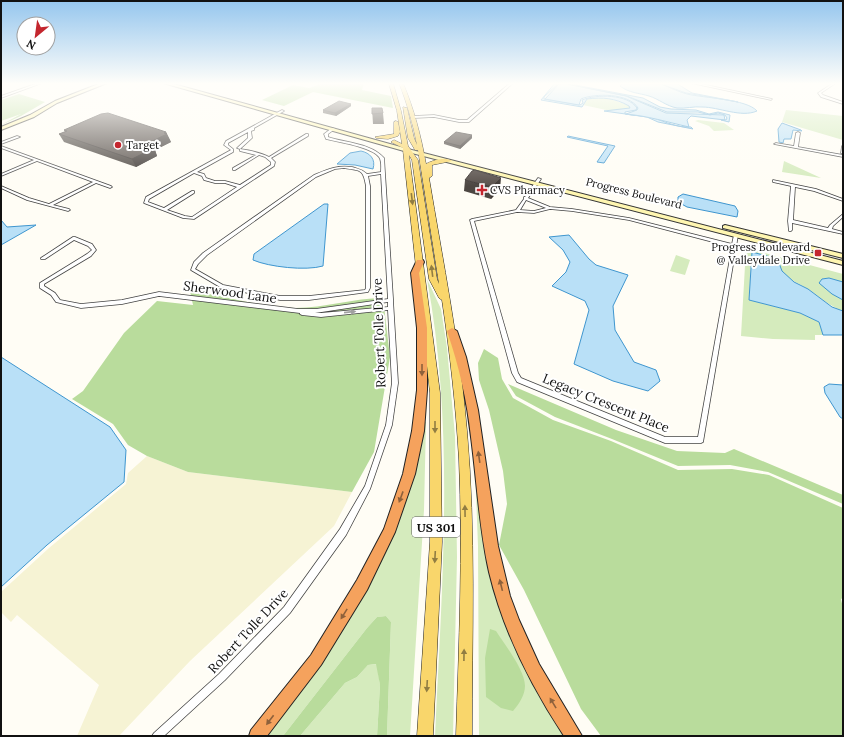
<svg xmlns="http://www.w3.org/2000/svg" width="844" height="737" font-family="Lora,serif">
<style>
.farmland{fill:#f6f3d4}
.green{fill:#d5ebbd}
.forest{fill:#b9dc9c}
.water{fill:#b9e0f7;stroke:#3f96cf}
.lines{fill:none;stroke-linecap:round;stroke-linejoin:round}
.street-casing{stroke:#444;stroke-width:1.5}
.secondary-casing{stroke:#333;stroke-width:2}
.primary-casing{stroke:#222;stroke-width:1}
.highway-casing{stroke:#222;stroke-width:2}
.street{fill:#fff;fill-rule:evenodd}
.secondary{fill:#fff6b0;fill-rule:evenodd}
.primary{fill:#f9d66b;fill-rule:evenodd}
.highway{fill:#f5a25d;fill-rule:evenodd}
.wall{fill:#4d4742}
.shaded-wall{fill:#3f3936}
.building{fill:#5a524d;stroke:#3f3936}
.oneway{fill:#917d42}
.oneway2{fill:#a0a0a0}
.oneway3{fill:#8e613b}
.poi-dot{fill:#c4262e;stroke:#fff;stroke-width:1.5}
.labels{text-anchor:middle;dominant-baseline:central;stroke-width:4;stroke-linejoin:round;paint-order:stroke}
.far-poi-label{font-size:11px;fill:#111;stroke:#fff;text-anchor:start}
.far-street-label{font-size:11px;fill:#111;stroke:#fff}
.shield{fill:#fff;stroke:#585858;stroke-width:1}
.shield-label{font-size:12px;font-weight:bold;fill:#111}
.street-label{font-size:13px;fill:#111;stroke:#fff}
</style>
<rect width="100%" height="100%" fill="#fffdf5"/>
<polygon class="farmland" points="147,456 188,472 352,492 334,526 190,661 119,736 77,736 99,685 17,615 11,622 1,612 1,592 49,548 126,484 128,473"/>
<g class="green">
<polygon points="605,97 630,106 630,109 611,111 583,105 587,99"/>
<polygon points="786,110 843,116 843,140 782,122"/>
<polygon points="698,120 724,123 734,130 714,131 709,126 695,121"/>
<polygon points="784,161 821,178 782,172"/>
<path d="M746 248 843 274V282L829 278 822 279 832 294 843 300V311C829 306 820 297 808 289 797 282 782 278 779 263L751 261 749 300 800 313 819 322 823 335H815V340L773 339 741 336Z"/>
<polygon points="676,255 690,260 685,275 670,271"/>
<path d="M427 279 441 309 447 348 455 436 457 557 453 736H435C442 584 455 429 427 279Z"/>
<polygon points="423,421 426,422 424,510 410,736 387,736 391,622 386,616 377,617 367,628 283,736 265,736 366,587"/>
<polygon points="475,467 491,566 568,736 479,736 478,546"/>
<polygon points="377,664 380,685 377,736 300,736 345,683 357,677 368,665"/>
</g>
<g class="forest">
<polygon points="324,83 364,83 362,90 391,96 393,108 313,92 284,106 262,100 293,85 309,88"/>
<polygon points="19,94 45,102 21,116 1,125 21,114 1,121 1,100"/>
<path d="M190 291C223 295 262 308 295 308 325 308 354 298 383 298L390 357 374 452 352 492 188 472 147 456 128 445 113 424 72 399 83 391 124 333 157 301 193 305Z"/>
<polygon points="484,349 498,358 502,379 513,398 553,420 611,441 678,470 732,469 769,475 843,508 843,598 841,599 843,608 843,736 601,736 581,709 524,590 499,545 507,504 503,471 489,410 479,380 478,363"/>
<polygon points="508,384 616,430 677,451 725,453 734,449 843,495 843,504 768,472 730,465 678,466 612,439 555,417 516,396"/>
<polygon points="386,616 391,622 387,736 377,736 380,685 376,664 368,665 357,677 345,683 300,736 283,736 367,628 377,617"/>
<path d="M490 629 496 631C505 645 525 670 525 686 525 695 519 704 513 711L501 708 486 697 485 658Z"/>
</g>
<g class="water">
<path d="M555 83H559L544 97V99L580 105 583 103 582 100C596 94 628 94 637 108L636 110 625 112V114C634 116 645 115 654 118 665 122 679 128 691 127L693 129 658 122 647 117 604 111 630 108 629 106C615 98 603 97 587 99L582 107 541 100Z"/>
<path d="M565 83 643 98 660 107 671 109 696 110 709 114 718 112 730 115 729 122 721 120H726L727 118 725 115 718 113 710 115 698 112H667L627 96 567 84 626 96 666 113 724 115 725 120 691 116 687 120 689 127C667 122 648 116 626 114L637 110 638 108C629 93 595 93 581 99L579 105 545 99 559 84Z"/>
<path d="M623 83H676L692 93 738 102 686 93 661 84C669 87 679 92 687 94 703 98 747 99 757 111 741 118 719 107 702 107 694 106 685 109 677 108 666 106 659 99 649 96 639 93 629 93 620 86Z"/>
<polygon points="782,123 801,130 802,131 793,130 791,139 784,139 783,143 779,142 778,129"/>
<polygon points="568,136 615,146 604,163 597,162 608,146 567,137"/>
<path d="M361 151C370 153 376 159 373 169L355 165 337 164 350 153Z"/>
<polygon points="683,194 735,206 738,211 737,217 687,207 678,202 678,197"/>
<path d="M324 204H328L323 266C306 271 269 267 253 260L254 254Z"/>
<polygon points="1,220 7,227 36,225 1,245"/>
<polygon points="569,235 589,259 596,265 628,275 613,306 615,330 634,362 656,370 660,381 648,391 613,381 574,364 589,310 585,301 552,286 566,272 570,262 563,250 549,237"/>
<polygon points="752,252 774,258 779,263 782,271 794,282 808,289 832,307 843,311 843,335 823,335 819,322 800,313 749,300"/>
<polygon points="829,278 843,282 843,300 832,294 819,283 822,279"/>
<polygon points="1,357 110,427 126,450 124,482 47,545 1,587"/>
<polygon points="829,384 843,385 843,419 840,417 825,393 824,387"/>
</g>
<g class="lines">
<g class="street-casing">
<g id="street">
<polygon points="38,83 42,83 1,98 1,96"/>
<polygon points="510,83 513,83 469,122 459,122 434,117 414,118 413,117 414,116 434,115 459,120 467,120"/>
<polygon points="691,83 697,83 772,99 771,100"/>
<polygon points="833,83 836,83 821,93 823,95 843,102 843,104 821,97 818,93"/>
<polygon points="843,83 843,85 841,83"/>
<path d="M282 110 284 111 254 128V130L251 131 252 138 240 149 237 148 248 138V132L228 143V145L233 149V152L197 172 204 174 206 178 215 181H225L240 185 271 165V162L265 157 259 155 235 170H233V168L256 155 240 151V149C248 150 262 153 269 157L306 134H308V136L271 158 275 162 274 166 194 219 183 218 144 203 146 197 231 150 224 145 226 141ZM194 173 202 176 204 180 215 183H225L237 187 192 217 185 216 167 210 194 193V191H192L164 208 148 202 149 199Z"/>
<path d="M332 128 335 129 328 134V137C346 143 371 143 384 158L393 299V301L398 383 392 425 370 489 346 535 290 613 225 680 164 736H152L154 733 219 674 284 607 340 529 365 486 386 425 392 383 388 310 321 317 302 315 300 314V313L159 296 122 304 81 308 56 302 51 295 40 288V283L87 254 92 250 88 246 74 240 45 259H41V258L73 237H75L92 244 96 250 91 256 44 284V286L55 293 60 300 81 304 122 300 159 292 298 309H316L388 299 381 174 368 176 370 186V288L368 292 309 300H280L220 287 191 270 194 262 203 253 314 175C328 169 337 165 352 167 359 169 361 169 367 174L381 172C381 168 382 161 379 157 372 147 338 142 326 139L324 134ZM344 168C360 171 363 168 366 186V288L365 290 309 296H280L223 285 195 269 198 264 207 255 316 177 335 169ZM388 302V307L321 313H315Z"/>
<polygon points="798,132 800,133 798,147 843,155 843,157 774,144 776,143 794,146 796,133"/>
<polygon points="17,136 20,137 1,144 1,142"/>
<polygon points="1,146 111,186 112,187 110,188 96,183 53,205 69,209 70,210 68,211 27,200 1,188 1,186 29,198 49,204 93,182 37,161 1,176 1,174 34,160 1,148"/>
<polygon points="842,146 843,146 843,154 841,153"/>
<path d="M538 178 541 179 528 198 550 207 572 209 629 218 732 244 734 235 736 234 738 235 703 442 701 443H665L517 382 512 373 470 220 472 219 516 210 524 199V197H525ZM526 200 546 208 534 211 520 210ZM550 209 572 211 629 220 732 247 698 437H665L521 378 518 373 474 221 517 212 534 213Z"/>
<polygon points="773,180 816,189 843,199 843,201 814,191 795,187 793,220 828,228 830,225 843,214 843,217 833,226 832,229 843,232 843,234 792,223 792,230 791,231 789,231 788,221 791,186 773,182"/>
</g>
</g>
<g class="secondary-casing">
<g id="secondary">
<polygon points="101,83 107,83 57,103 34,117 1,130 1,127 30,115 55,101"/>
<polygon points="163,83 170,83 408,149 843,261 843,265 404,151"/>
<polygon points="725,225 843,254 843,258 723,228 723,226"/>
</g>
</g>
<g class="primary-casing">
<g id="primary">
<path d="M389 83H393L401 111 408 146 418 160 437 279 439 284 418 150H415L408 138 403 107 407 108 414 138 417 145C413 124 407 103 399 83H403C414 109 421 136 426 164 433 160 445 157 452 161L432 165V176L429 178C443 262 460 346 467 431 476 533 472 635 472 736H456C459 644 463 552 459 460 456 407 450 353 442 300L439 298 429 279 412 160 409 155 440 393 442 542 433 736H417L430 542V393L403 150V148L391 142 394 140 402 144 397 111Z"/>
<polygon points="396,121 398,122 400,132 398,136 388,139 376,138 375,137 394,134 394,122"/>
</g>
</g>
<g class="highway-casing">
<g id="highway">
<polygon points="417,260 423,260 424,262 419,273 427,328 427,390 424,431 415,474 395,532 367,590 321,665 267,736 249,736 251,730 311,655 357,580 384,529 403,474 412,431 417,390 417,328 411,273"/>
<path d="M452 328 457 331 466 357 478 410 498 546 510 596 519 620 539 664 582 736H564C531 686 503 631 489 572 479 528 477 482 471 437 467 401 459 366 447 331Z"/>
</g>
</g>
<use href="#street" class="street"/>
<use href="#secondary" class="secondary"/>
<use href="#primary" class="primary"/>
<use href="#highway" class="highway"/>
</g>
<g class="wall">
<polygon points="351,106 336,116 323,113 323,110"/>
<polygon points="372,108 383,113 384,124 373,124"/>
<polygon points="64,130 166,132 171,142 155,150 157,156 136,167 64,142 59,134 65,132"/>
<polygon points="472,135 472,138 460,149 444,144 444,142"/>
<polygon points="465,180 500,189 491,199 464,191"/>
</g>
<g class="shaded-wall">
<polygon points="351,104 351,106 336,116 335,113"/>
<polygon points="166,132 171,142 155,150 157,156 136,167 132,159 144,145"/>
<polygon points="472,135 472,138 460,149 460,146"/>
<polygon points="501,178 500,189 491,199 492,187"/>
</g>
<g class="building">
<polygon points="339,101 351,104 335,113 323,110"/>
<polygon points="372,108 382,108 383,113 372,114"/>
<polygon points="108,113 166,132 164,133 167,134 144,145 154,148 132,159 59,134 67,131 64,130 101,114"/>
<polygon points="456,132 472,135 460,146 444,142"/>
<polygon points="475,170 501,178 492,187 465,180 472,171"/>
</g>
<defs><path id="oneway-solid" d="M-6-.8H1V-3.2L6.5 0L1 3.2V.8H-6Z"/></defs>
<g class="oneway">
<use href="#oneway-solid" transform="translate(412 199) rotate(83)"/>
<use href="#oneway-solid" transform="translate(432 271) rotate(-97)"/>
<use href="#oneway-solid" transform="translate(435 427) rotate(90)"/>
<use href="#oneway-solid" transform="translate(465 511) rotate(-91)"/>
<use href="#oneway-solid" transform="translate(435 557) rotate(93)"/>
<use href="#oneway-solid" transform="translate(464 655) rotate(-89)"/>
<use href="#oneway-solid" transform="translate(427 686) rotate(93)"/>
</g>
<use class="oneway2" href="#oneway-solid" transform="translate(350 312) rotate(-6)"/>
<g class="oneway3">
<use href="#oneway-solid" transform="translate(422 370) rotate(90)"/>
<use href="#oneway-solid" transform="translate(479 457) rotate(-98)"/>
<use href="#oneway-solid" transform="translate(401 497) rotate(110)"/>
<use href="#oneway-solid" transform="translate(501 585) rotate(-104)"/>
<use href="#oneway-solid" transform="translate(344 614) rotate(122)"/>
<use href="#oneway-solid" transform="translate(553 703) rotate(-121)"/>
<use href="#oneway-solid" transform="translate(270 720) rotate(127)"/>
</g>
<linearGradient id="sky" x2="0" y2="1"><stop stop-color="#95c6ee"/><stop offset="0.45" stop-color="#fffefa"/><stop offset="1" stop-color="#fffefa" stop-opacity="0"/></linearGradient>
<rect width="844" height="186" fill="url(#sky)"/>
<g class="poi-dot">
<circle cx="118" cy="145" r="4"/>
<path d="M480 184h4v4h4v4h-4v4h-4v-4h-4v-4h4z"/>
<rect x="814" y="249" width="8" height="8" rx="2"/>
</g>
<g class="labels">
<g class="far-poi-label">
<text x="126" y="145">Target</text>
<text x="490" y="190">CVS Pharmacy</text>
<text x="810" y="247" text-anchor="end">Progress Boulevard<tspan x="810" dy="13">@ Valleydale Drive</tspan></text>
</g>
<g class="far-street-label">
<text transform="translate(634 193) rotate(14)">Progress Boulevard</text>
</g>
<rect class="shield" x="412" y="517" width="48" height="20" rx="3"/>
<g class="shield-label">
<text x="436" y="527">US 301</text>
</g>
<g class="street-label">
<text transform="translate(230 292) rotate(8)">Sherwood Lane</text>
<text transform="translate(379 333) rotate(-92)">Robert Tolle Drive</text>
<text transform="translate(606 403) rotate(22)">Legacy Crescent Place</text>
<text transform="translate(248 631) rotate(-47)">Robert Tolle Drive</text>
</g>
</g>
<rect width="844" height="737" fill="none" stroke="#111111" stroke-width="4"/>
<g transform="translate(36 36) rotate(209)"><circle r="19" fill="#ffffff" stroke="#a0a0a0"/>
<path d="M0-3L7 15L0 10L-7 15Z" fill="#c4262e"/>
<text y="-6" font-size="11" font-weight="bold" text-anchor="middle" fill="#111111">N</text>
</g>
</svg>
